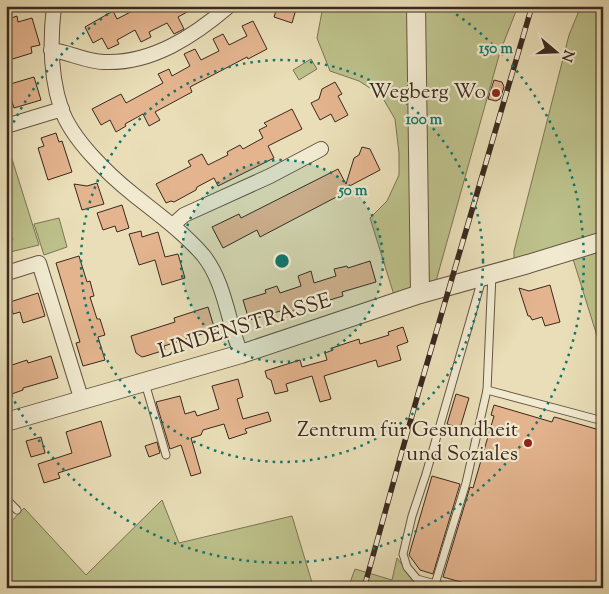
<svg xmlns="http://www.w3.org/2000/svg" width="609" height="594" font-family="'Sorts Mill Goudy',serif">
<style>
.green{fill:#bcc08a;stroke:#7b7454}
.building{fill:#e3b48e;stroke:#3a281e}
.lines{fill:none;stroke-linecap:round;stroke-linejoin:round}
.service-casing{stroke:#665644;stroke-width:9}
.minor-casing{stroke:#665644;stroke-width:16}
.tertiary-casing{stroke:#665644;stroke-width:20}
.service{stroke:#f1ead0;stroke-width:7}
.minor{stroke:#f1ead0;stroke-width:14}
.tertiary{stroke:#f1ead0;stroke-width:18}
.rail-casing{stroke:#3a281e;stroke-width:5.5}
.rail{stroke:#f1ead0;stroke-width:4;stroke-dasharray:11;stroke-linecap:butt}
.ring{fill:none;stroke:#0f766e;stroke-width:2.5;stroke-dasharray:2.5 5}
.poi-dot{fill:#8f2418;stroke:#f1ead0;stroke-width:2}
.labels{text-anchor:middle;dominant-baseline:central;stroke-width:4.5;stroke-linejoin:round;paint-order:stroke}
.poi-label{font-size:21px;fill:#3a281e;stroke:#f1ead0;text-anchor:end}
.street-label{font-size:21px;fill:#3a281e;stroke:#f1ead0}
.centre{fill:#0f766e;stroke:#f1ead0;stroke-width:2.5}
.ring-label{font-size:15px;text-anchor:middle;font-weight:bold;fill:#0f766e;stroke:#f1ead0;stroke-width:4.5;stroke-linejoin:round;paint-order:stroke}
</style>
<rect width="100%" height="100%" fill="#e9deb7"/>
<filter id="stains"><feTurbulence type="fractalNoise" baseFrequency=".004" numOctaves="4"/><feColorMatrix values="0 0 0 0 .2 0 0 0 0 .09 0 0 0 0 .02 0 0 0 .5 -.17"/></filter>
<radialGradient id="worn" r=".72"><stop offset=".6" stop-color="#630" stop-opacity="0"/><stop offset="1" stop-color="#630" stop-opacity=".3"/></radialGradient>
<g class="green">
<polygon points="323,6 518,6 500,52 431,299 399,311 370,218 387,201 399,175 399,153 395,119 381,95 359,81 330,71 317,38"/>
<polygon points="581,6 603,6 603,232 514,260 514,251 569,35"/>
<polygon points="311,59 317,69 299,80 293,70"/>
<polygon points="12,159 39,245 6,253 6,242 13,240 6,219 6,167"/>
<polygon points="59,218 67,247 44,255 34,224"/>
<polygon points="603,249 603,355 573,259"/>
<polygon points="162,500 179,543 292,516 313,586 319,588 6,588 6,527 24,508 86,575"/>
<polygon points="397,558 417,584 431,588 348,588 355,569 392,580"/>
</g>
<g class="building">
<polygon points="142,6 198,6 178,17 184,29 174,34 167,23 149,32 151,37 141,42 135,30 117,40 119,44 108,49 102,38 93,43 85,27 113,11 117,19"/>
<polygon points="280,6 297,6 292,23 274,17 277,8"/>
<polygon points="17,16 18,22 32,18 40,45 31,47 32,53 6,61 6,20"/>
<polygon points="253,21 267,49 248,59 247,57 190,87 192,92 155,112 160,120 149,126 143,114 125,124 126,126 116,132 110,120 101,125 92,109 121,94 126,103 163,83 158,74 169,69 172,76 190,66 184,54 195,49 201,60 219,51 213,39 223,34 229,45 247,36 242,26"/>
<polygon points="34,77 41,100 14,108 7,85"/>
<polygon points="494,80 502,82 504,87 500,99 496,101 488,99"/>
<polygon points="335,82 342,94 338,96 348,115 335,122 331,114 320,120 311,103 319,99 322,89"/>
<polygon points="292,109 302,129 268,146 274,158 218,186 214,178 197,187 196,190 174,202 171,201 166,203 156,184 191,166 188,161 202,154 208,165 228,155 227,152 240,145 243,149 263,138 259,130 267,126 264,123"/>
<polygon points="56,133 59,142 62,141 72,172 48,180 38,148 44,146 41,138"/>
<polygon points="362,147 370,149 380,170 342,190 344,193 260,237 257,230 223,248 212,227 239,214 241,218 338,169 346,184 354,158 359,155"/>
<polygon points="97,183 104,204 82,210 74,184 87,186"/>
<polygon points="122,205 129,228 117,232 115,226 103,230 97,213"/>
<polygon points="141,231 142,237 158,232 165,257 178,254 185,278 162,285 155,260 139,265 129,234"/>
<polygon points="79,256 87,282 90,281 94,296 90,297 97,319 100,319 105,335 98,337 105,360 83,366 76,343 80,342 56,263"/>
<polygon points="370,261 376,282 342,292 343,296 297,310 285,313 284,310 249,320 243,300 266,293 265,290 277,286 280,293 301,286 298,276 311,271 314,283 336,276 334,269 347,266 348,268"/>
<polygon points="550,285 560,322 545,326 542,317 532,320 530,316 528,316 519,288 529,291"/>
<polygon points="38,293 45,316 23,323 20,312 13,314 10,302"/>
<polygon points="208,307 215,330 164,346 165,350 146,356 142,357 136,353 131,336 175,322 174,318"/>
<polygon points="403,327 408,342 397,346 401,360 378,367 376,360 324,376 331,399 320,402 312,376 286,384 288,391 275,394 271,380 267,378 265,371 300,360 302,367 327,360 325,353 333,350 332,348 359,339 360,344 389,335 388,332"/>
<polygon points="51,356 58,378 23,388 23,390 6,396 6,367 27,360 28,363"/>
<polygon points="238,379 243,397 237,399 243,419 268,412 271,421 245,429 247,433 229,439 224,424 203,430 201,435 191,438 201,473 191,476 181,445 170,449 156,402 180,396 185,414 195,411 197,416 219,409 212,386"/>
<polygon points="456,394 469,398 460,428 447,424"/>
<polygon points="494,405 552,422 554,417 558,418 603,431 603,588 482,588 443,577 470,487 473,488 494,416 491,415"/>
<polygon points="101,421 111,456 58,473 60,478 44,483 38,464 72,453 66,432"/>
<polygon points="41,437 45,453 31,457 26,441"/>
<polygon points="157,442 160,453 149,457 145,446"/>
<polygon points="432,476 460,484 433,574 420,570 409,555"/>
</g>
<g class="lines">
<g class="service-casing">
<g id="service">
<polyline points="145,383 166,455"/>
<polyline points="487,390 603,421"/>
<polyline points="6,499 17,510"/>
<polyline points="435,584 466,483 487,390 492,274"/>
<polyline points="450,588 417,579 407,567 403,554 412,516 426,474 482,279"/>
</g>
</g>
<g class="minor-casing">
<g id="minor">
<path d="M54 6C50 40 50 75 61 108 71 139 109 175 134 195 158 214 183 232 203 255 225 282 228 322 241 354"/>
<path d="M51 50C69 52 87 62 104 62 152 64 194 36 229 6"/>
<polyline points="6,126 62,109"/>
<polyline points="173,225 184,215 270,176 321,149"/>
<polyline points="10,272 39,263 82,401"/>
</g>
</g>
<g class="tertiary-casing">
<g id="tertiary">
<polyline points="416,6 420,294"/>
<polyline points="6,422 241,354 420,294 528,264 603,241"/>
</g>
</g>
<use href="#service" class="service"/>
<use href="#minor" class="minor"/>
<use href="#tertiary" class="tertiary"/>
<g class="rail-casing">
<polyline id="rail" points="364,588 418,394 532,6"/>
</g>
<use href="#rail" class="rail"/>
</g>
<circle cx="282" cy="261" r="101" fill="#0f766e" fill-opacity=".12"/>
<g class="ring">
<circle cx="282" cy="261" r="101"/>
<circle cx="282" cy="261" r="201"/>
<path d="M7 136A302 302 0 0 1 120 6M444 6A302 302 0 1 1 7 386"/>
</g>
<g class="poi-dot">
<circle cx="496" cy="93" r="5"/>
<circle cx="528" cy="443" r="5"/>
</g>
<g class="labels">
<g class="poi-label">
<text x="486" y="93">Wegberg Wo</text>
<text x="518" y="431">Zentrum für Gesundheit<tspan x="518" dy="24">und Soziales</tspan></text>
</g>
<g class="street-label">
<text transform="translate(245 327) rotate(-17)">LINDENSTRASSE</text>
</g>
</g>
<circle cx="282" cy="261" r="8" class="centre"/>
<g class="ring-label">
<text x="496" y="53">150 m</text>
<text x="424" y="124">100 m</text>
<text x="353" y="195">50 m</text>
</g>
<rect width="609" height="594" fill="none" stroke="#e9deb7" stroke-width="25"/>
<rect x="8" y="8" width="594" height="579" fill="none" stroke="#3a281e" stroke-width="2.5"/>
<rect x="12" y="12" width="584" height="569" fill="none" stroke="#3a281e"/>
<g transform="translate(556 52) rotate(109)" stroke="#f1ead0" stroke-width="4" paint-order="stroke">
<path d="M0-4L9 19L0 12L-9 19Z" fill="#3a281e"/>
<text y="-8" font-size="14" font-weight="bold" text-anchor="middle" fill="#3a281e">N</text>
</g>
<rect width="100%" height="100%" filter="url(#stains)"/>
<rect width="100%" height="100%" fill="url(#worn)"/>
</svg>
